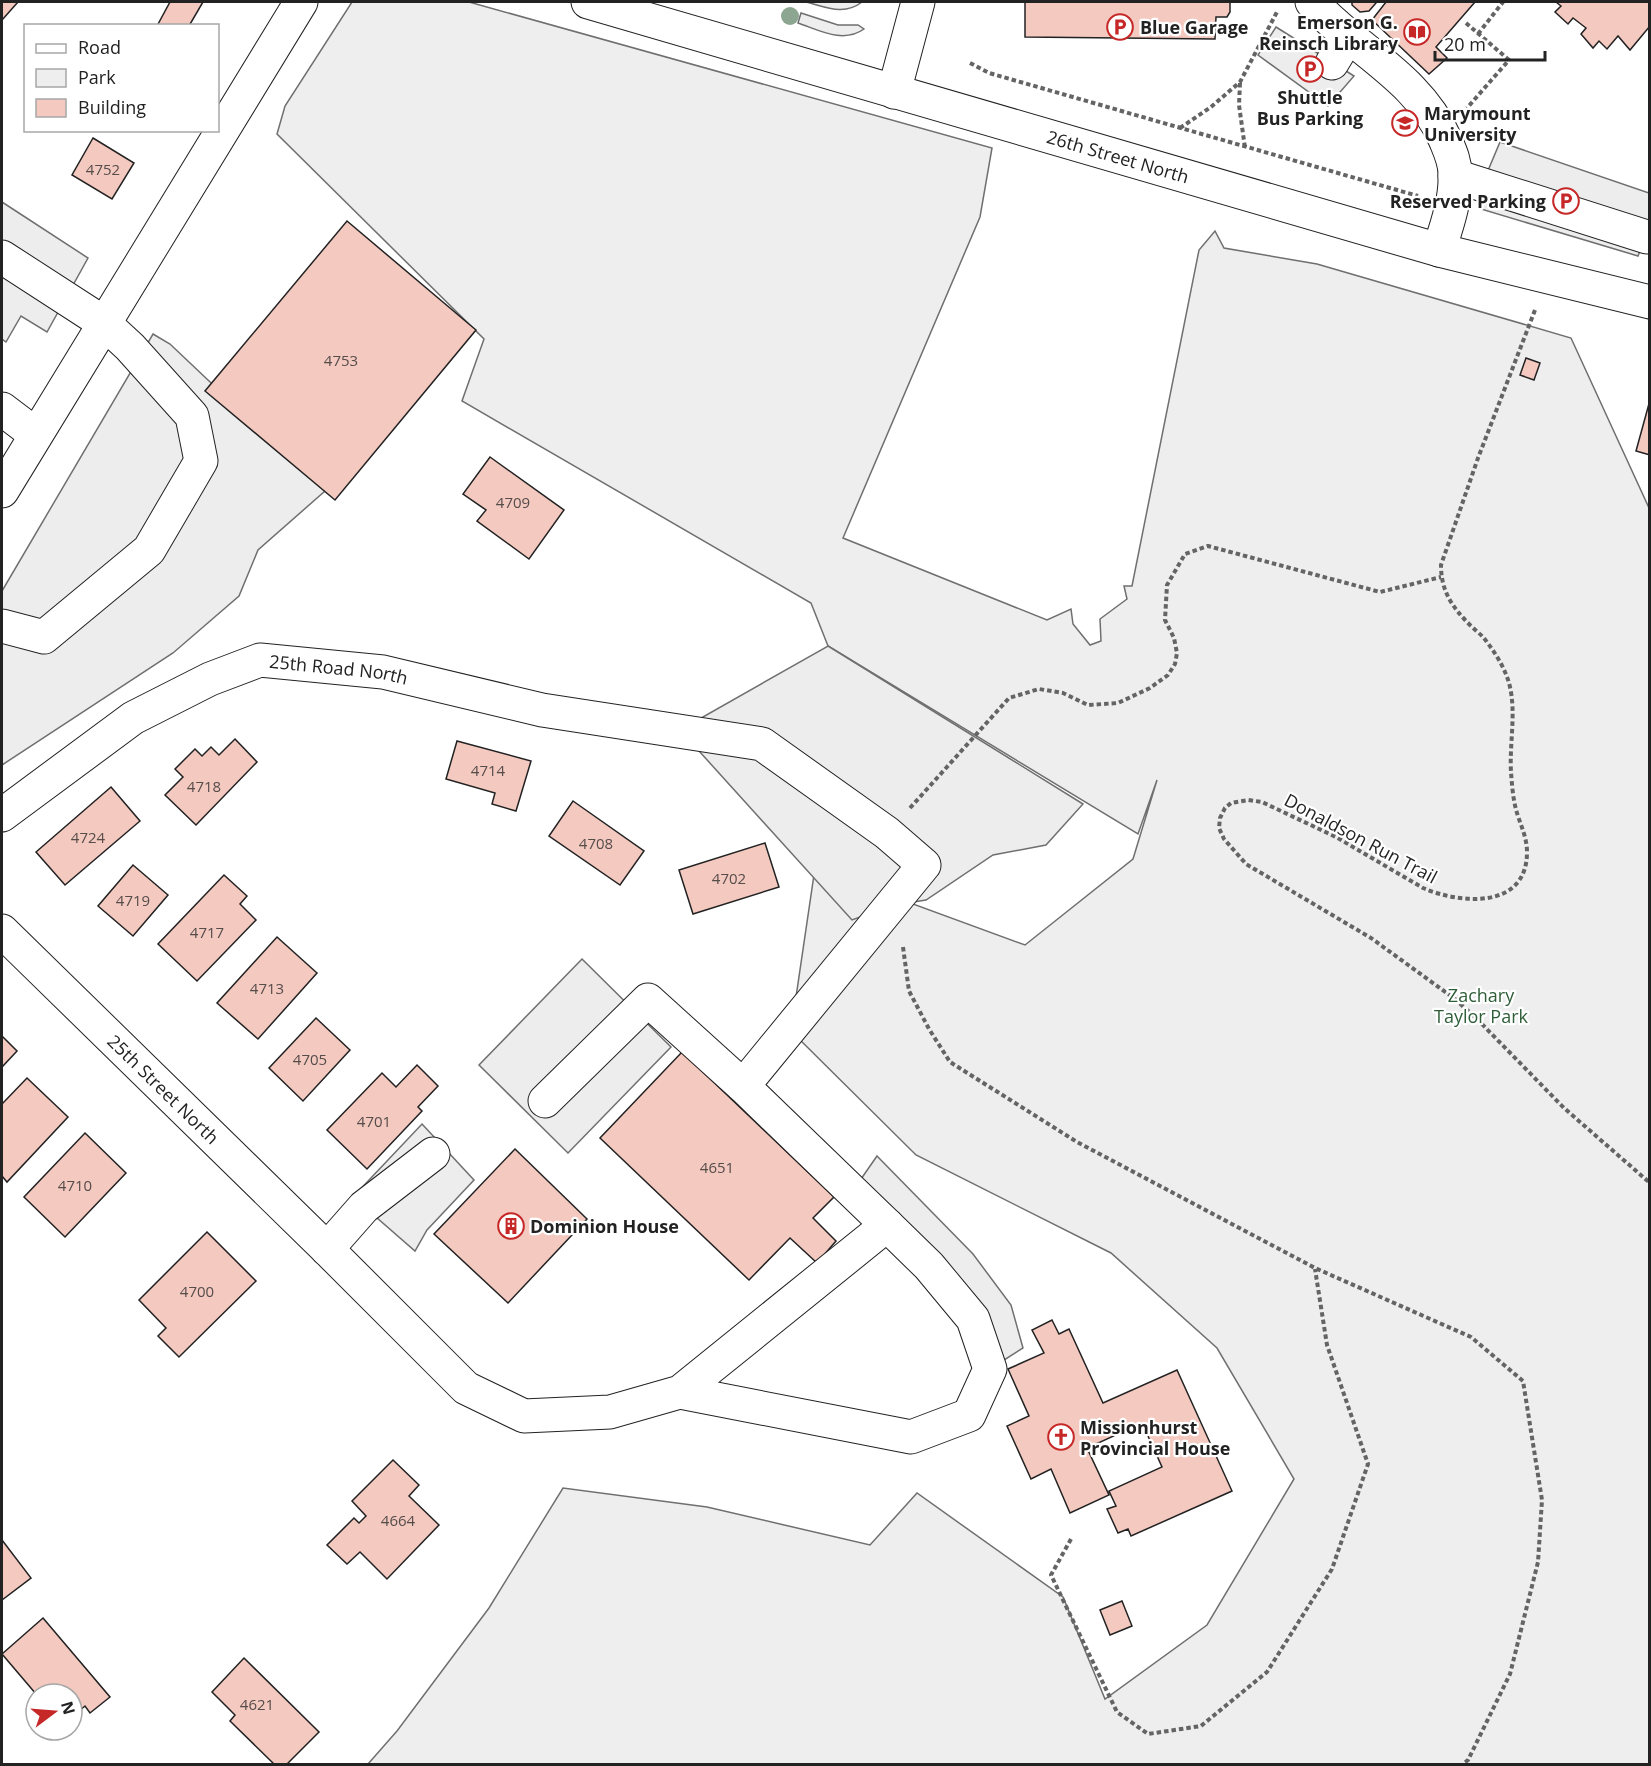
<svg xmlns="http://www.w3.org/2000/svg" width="1651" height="1766" font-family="'Open Sans',sans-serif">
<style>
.green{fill:#eee;stroke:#6f6f6f;stroke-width:1.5}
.parking{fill:#ededed;stroke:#6f6f6f;stroke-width:1.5}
.building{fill:#f3c9c0;stroke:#222;stroke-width:1.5}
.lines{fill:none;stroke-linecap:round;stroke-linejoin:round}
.minor-casing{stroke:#222;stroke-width:35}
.major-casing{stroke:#222;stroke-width:35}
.path{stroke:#646464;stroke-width:4;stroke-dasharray:4.5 3;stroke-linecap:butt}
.minor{stroke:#fff;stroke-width:33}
.major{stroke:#fff;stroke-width:33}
.tree{fill:#8da692}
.labels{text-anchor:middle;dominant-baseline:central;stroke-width:4.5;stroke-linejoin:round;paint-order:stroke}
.number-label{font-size:15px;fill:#564c4a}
.poi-label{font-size:18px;font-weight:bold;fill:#222;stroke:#fff;text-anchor:start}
.street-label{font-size:18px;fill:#222;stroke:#fff}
.park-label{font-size:18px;fill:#2f5e38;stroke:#fff}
</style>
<rect width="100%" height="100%" fill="#fff"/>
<g class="green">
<polygon points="352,2 469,2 992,148 980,217 843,538 1047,620 1071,609 1073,624 1090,645 1101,641 1100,619 1127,599 1124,586 1132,586 1199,250 1215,231 1224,248 1317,264 1571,338 1649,508 1649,1764 368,1764 397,1731 489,1608 563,1488 707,1507 870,1545 917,1493 1063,1597 1105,1699 1207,1625 1294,1479 1217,1348 1111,1253 916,1155 791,1031 815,868 1025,945 1133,859 1157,780 1138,834 828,646 811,603 462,401 484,339 277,134 285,106"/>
<path d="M806 2H862C844 16 826 7 806 2Z"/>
<path d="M801 13 838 25H858L864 29C843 44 819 30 798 23Z"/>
</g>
<g class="parking">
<polygon points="1276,27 1354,76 1328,106 1258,55"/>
<polygon points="1500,142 1649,193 1649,228 1638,256 1481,209 1487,173"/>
<polygon points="2,202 88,258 47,332 21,316 6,342 2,339"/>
<polygon points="153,334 170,344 325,491 258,550 239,596 173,653 2,765 2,591"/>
<polygon points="828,646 1083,804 1046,845 993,855 926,900 894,905 852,920 680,730"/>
<polygon points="582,959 671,1047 568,1153 479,1065"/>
<polygon points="422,1124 474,1180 427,1230 415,1251 353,1197"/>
<polygon points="877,1156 973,1254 1011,1305 1023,1348 990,1369 973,1319 852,1192"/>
</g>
<g class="building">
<polygon points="2,2 18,2 2,20"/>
<polygon points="170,2 203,2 189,26 157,26"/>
<polygon points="1025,2 1230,2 1230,12 1227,17 1216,17 1215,39 1025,37"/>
<polygon points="1352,2 1376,2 1376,3 1369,11 1360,12 1352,5"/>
<polygon points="1386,2 1475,2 1436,47 1447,58 1429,74 1372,20"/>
<polygon points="1556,2 1650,2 1650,26 1630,50 1618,36 1607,49 1599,41 1593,48 1581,34 1586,28 1573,18 1568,24 1555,12 1561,6"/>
<polygon points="93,138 134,163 112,199 72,175"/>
<polygon points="347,221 476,330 335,500 205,391"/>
<polygon points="1526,358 1540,363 1534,380 1520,375"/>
<polygon points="1650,400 1650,455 1636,451"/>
<polygon points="490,457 564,510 529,559 477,521 486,510 463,494"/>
<polygon points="235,739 257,762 196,825 165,795 183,777 175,769 195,749 202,756 211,747 219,755"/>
<polygon points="457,741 531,761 516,811 492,804 495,793 446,779"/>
<polygon points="111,787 140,821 65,885 36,852"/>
<polygon points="573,801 644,851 620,885 549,836"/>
<polygon points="765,843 779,887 693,914 679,870"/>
<polygon points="133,865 168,895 133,936 98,906"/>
<polygon points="224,875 247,896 240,904 256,920 197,981 158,944"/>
<polygon points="277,937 317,973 258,1039 217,1003"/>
<polygon points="316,1018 350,1050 303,1101 269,1068"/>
<polygon points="2,1036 17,1051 2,1067"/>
<polygon points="682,1052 834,1197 813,1218 836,1241 817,1263 790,1238 749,1280 600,1138"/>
<polygon points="417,1065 438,1086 418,1107 422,1111 367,1169 327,1130 382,1073 396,1087"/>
<polygon points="27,1078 68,1117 7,1182 2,1176 2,1104"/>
<polygon points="85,1133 126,1173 65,1237 24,1197"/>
<polygon points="515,1149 587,1219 508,1303 434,1234"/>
<polygon points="207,1232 256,1281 179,1357 158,1336 166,1328 139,1300"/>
<polygon points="1052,1320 1059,1334 1069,1329 1103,1403 1177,1370 1232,1491 1131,1536 1128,1529 1118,1533 1107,1509 1116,1506 1109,1491 1162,1467 1142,1423 1087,1448 1109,1495 1070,1513 1051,1469 1031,1479 1007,1426 1029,1416 1008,1369 1044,1353 1032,1330"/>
<polygon points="393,1460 419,1485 409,1496 439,1525 387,1579 360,1552 347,1564 327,1545 354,1518 359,1523 366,1516 352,1501"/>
<polygon points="2,1540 31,1578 2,1600"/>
<polygon points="1122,1601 1132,1626 1110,1635 1100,1610"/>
<polygon points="43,1618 110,1697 90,1713 85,1706 72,1717 72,1694 36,1694 2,1654"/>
<polygon points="244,1658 319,1732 287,1764 274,1764 230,1721 235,1715 212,1692"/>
</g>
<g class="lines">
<g class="minor-casing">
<g id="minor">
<path id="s1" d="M588 2 1439 250 1650 302"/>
<path d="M1312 2C1355 50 1418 77 1445 139 1450 151 1455 161 1455 174 1456 200 1447 225 1439 250"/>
<polyline points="1332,63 1349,35"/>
<polyline points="894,92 918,2"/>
<polyline points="1455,176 1647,237"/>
<polyline points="2,257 104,323 130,347 192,416 201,461 149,550 44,637 2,626"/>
<polyline points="2,409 35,434"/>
<path id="s2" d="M2 815 133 718 210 679 260 660 383 672 542 710 762 744 887 833 924 865 743 1086"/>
<path id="s3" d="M2 931 327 1249 466 1388 524 1416 610 1412 680 1392 911 1437 969 1415 990 1369 973 1319 929 1266 887 1225 680 1392"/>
<polyline points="545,1101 648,1000 743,1086 887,1225"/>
<polyline points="327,1249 364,1207 433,1154"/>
</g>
</g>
<g class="major-casing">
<polyline id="major" points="2,491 301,2"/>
</g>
<g class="path">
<polyline points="1466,23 1509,60 1467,108"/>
<polyline points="1478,34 1503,2"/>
<polyline points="970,63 989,73 1418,196"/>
<polyline points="1240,83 1239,105 1245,148"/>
<polyline points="1180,128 1211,107 1240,82 1278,10"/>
<path d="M1535 310 1478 458 1441 565C1441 591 1452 607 1470 625 1474 629 1479 633 1483 637 1491 647 1500 660 1505 672 1519 703 1509 739 1511 772 1512 785 1513 800 1517 813 1521 826 1527 838 1527 852 1527 910 1460 904 1423 888L1336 837 1262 802 1248 800 1231 803 1225 808 1220 818 1219 828 1224 839 1246 864 1371 938 1455 999 1477 1019 1564 1108 1650 1183"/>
<polyline points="910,808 1009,698 1039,689 1063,693 1088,705 1118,703 1150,688 1168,675 1175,664 1177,653 1174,638 1165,620 1167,585 1185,554 1208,546 1380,592 1441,577"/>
<polyline points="903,947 909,991 929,1029 950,1062 1077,1142 1315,1268 1471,1337 1523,1381 1542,1500 1538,1562 1510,1674 1468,1760 1463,1764"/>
<polyline points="1071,1539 1051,1575 1117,1712 1148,1734 1201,1726 1267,1672 1332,1569 1368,1464 1327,1345 1315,1269"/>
</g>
<use href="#minor" class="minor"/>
<use href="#major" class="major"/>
</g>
<circle class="tree" cx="790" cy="16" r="9"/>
<defs>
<g id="parking-ring" transform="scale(1.35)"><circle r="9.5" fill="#fff" stroke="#c62828" stroke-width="1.5"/><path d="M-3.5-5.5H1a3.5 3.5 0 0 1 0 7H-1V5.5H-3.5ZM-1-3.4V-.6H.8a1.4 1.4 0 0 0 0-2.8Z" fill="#c62828"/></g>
<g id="library-ring" transform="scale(1.35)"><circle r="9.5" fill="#fff" stroke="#c62828" stroke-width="1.5"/><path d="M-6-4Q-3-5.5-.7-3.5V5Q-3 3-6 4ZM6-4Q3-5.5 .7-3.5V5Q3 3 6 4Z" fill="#c62828"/></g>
<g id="university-ring" transform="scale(1.35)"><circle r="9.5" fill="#fff" stroke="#c62828" stroke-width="1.5"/><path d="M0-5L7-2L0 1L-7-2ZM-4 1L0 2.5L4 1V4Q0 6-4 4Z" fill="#c62828"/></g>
<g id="building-ring" transform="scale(1.35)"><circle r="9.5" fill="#fff" stroke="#c62828" stroke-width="1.5"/><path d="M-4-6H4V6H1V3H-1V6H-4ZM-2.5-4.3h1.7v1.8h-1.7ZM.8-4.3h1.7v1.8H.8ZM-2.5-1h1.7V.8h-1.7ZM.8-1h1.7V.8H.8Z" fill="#c62828"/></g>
<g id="church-ring" transform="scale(1.35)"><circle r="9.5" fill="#fff" stroke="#c62828" stroke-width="1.5"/><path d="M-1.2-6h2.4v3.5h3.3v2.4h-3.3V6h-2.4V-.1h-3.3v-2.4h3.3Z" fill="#c62828"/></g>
</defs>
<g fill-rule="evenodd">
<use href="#parking-ring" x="1120" y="27"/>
<use href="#library-ring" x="1417" y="32"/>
<use href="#parking-ring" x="1310" y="69"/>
<use href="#university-ring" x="1405" y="123"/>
<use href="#parking-ring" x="1566" y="201"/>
<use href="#building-ring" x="511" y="1226"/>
<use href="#church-ring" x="1061" y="1437"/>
</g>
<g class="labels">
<g class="number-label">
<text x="103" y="169">4752</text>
<text x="341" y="360">4753</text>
<text x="513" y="502">4709</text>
<text x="488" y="770">4714</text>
<text x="204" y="786">4718</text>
<text x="88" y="837">4724</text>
<text x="596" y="843">4708</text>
<text x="729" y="878">4702</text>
<text x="133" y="900">4719</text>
<text x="207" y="932">4717</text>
<text x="267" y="988">4713</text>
<text x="310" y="1059">4705</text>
<text x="374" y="1121">4701</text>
<text x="717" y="1167">4651</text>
<text x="75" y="1185">4710</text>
<text x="197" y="1291">4700</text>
<text x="398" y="1520">4664</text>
<text x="257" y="1704">4621</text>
</g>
<g class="poi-label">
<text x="1398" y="22" text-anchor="end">Emerson G.<tspan x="1398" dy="21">Reinsch Library</tspan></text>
<text x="1140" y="27">Blue Garage</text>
<text x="1310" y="97" text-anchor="middle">Shuttle<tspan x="1310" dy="21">Bus Parking</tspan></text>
<text x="1424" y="113">Marymount<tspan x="1424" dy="21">University</tspan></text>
<text x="1546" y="201" text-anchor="end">Reserved Parking</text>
<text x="530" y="1226">Dominion House</text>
<text x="1080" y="1427">Missionhurst<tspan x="1080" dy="21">Provincial House</tspan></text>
</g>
<g class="street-label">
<text stroke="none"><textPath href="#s1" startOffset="552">26th Street North</textPath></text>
<text stroke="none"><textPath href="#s2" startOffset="382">25th Road North</textPath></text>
<text transform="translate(1361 838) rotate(28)">Donaldson Run Trail</text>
<text stroke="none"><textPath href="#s3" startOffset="226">25th Street North</textPath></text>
</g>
<g class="park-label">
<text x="1481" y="995">Zachary<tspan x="1481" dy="21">Taylor Park</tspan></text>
</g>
</g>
<rect width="1651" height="1766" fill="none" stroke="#222222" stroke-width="6"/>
<rect x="24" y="24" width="195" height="108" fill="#ffffff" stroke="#a7a7a7" stroke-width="1.5"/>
<rect x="36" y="44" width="30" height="9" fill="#ffffff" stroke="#a7a7a7" stroke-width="1.5"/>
<text x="78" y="54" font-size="18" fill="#222222">Road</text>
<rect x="36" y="69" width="30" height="18" fill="#eeeeee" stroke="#a7a7a7" stroke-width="1.5"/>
<text x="78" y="84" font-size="18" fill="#222222">Park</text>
<rect x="36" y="99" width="30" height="18" fill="#f3c9c0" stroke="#a7a7a7" stroke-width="1.5"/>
<text x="78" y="114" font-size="18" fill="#222222">Building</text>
<g transform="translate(54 1712) rotate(74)"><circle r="28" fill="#ffffff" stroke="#a7a7a7" stroke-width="1.5"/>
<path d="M0-4.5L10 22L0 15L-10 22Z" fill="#c62828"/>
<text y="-9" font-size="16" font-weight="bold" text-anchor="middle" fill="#222222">N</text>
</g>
<path d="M1435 51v9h110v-9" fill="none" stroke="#222222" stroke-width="3"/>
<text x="1444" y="51" font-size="18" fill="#222222" stroke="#ffffff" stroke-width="4.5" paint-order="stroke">20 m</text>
</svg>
